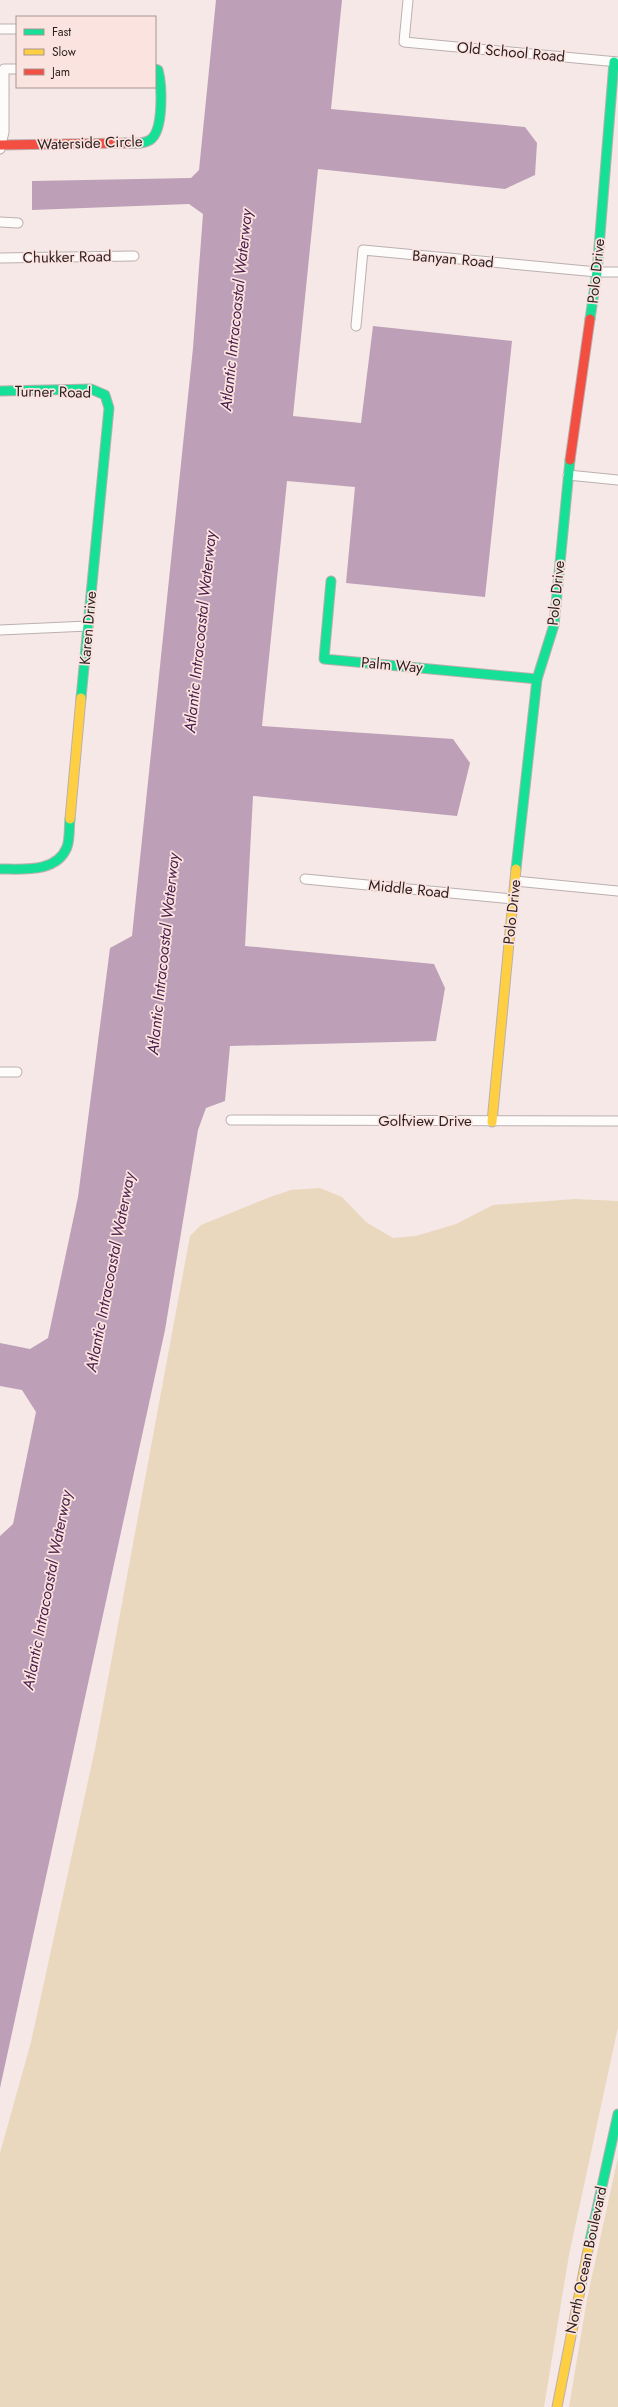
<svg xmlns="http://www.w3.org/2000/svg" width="618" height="2407" viewBox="0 0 618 2407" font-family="Jost,sans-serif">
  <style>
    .green { fill: #e9d8be }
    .water { fill: #bda0b7 }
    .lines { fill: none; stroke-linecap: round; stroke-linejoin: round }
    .street-casing { stroke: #bbb0af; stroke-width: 11 }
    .fast-casing { stroke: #bbb0af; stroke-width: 11 }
    .slow-casing { stroke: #bbb0af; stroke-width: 11 }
    .jam-casing { stroke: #bbb0af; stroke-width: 11 }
    .street { stroke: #fefcfb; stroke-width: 9 }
    .fast { stroke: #16e098; stroke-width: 9 }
    .slow { stroke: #ffcf43; stroke-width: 9 }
    .jam { stroke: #f24e42; stroke-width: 9 }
    .labels { text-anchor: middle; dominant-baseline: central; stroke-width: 3.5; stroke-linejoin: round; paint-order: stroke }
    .street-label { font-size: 15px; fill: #2a1f1e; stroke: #fbe3e0 }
    .water-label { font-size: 16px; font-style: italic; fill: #4b1e4b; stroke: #fbe3e0 }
  </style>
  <rect width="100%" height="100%" fill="#f5e8e6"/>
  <!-- green -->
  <g class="green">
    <path d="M320,1188L342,1197L366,1222L393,1238L416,1236L456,1224L493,1205L575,1199L618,1201V2027L569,2255L544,2407H0V2153L31,2042L95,1749L190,1236L201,1225L270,1197L291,1190Z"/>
    <path d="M618,2157V2407H569L587,2299Z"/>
  </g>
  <!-- water -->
  <path class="water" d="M216,0H342L331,109L525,127L537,143L535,175L505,189L318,169L293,416L361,423L373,326L512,341L485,597L346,583L355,487L287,481L262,726L453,739L470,763L457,816L253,796L245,946L434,964L445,988L436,1041L230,1046L225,1101L206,1108L198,1130L165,1330L0,2088V1536L13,1524L36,1412L22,1390L0,1386V1343L30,1349L48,1338L78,1197L110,948L132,936L193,348L203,214L189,204L32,210V181L191,178L199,170Z"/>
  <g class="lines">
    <defs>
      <g id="street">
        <path d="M408,0L404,42L618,62"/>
        <path d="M0,29H17"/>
        <path d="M0,149L4,132V69H17"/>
        <path d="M0,222L18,223"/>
        <path d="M0,258L134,256"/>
        <path d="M356,326L363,250L597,272H618"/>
        <path d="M568,475L618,480"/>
        <path d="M0,630L88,626"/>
        <path d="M305,879L513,899"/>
        <path d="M515,881L618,891"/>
        <path d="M0,1072H17"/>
        <path d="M231,1120L618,1121"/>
      </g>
      <g id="fast">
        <path d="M125,143C133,143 142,145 150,140C164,131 162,85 158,70L155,69"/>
        <path d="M590,319L597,272L614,62"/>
        <path d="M0,391L91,389L105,395L109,408L81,698"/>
        <path d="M331,581L324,659L537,679"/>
        <path d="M0,869C23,869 57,873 67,847C70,839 69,827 70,819"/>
        <path d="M516,869L537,679L554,625L570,460"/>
        <path d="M589,2245L618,2114"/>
      </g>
      <g id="slow">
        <path d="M70,819L81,698"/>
        <path d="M492,1122L516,869"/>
        <path d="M557,2407L589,2245"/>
      </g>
      <g id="jam">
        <path d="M1,145L125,143"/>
        <path d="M570,460L590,319"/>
      </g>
    </defs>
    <!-- street casing -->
    <use href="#street" class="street-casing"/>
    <!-- fast casing -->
    <use href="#fast" class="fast-casing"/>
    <!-- slow casing -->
    <use href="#slow" class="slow-casing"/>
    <!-- jam casing -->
    <use href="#jam" class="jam-casing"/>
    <!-- street -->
    <use href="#street" class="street"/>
    <!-- fast -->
    <use href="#fast" class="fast"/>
    <!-- slow -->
    <use href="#slow" class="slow"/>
    <!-- jam -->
    <use href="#jam" class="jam"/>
  </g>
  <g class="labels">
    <!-- street labels -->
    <g class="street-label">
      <text transform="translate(511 52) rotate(5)">Old School Road</text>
      <text transform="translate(90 143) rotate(-2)">Waterside Circle</text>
      <text transform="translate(67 257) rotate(-1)">Chukker Road</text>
      <text transform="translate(453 259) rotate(5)">Banyan Road</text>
      <text transform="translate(596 271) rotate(-84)">Polo Drive</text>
      <text transform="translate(53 392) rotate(1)">Turner Road</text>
      <text transform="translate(556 593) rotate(-84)">Polo Drive</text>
      <text transform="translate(88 628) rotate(-85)">Karen Drive</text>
      <text transform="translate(392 665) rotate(5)">Palm Way</text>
      <text transform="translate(409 889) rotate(6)">Middle Road</text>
      <text transform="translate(512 912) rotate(-84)">Polo Drive</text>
      <text x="425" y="1121">Golfview Drive</text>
      <text transform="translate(586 2260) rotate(-78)">North Ocean Boulevard</text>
    </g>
    <!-- water labels -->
    <g class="water-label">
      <text transform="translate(236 310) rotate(-84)">Atlantic Intracoastal Waterway</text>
      <text transform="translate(200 632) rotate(-84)">Atlantic Intracoastal Waterway</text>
      <text transform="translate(163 954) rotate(-84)">Atlantic Intracoastal Waterway</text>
      <text transform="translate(110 1272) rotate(-79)">Atlantic Intracoastal Waterway</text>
      <text transform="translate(47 1590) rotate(-79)">Atlantic Intracoastal Waterway</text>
    </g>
  </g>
  <!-- legend -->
  <rect x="16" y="16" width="140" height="72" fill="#fbe3e0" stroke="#a79592"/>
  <rect x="24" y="29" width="20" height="6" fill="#16e098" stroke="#a79592"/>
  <text x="52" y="36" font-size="12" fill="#2a1f1e">Fast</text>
  <rect x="24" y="49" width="20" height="6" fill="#ffcf43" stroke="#a79592"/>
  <text x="52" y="56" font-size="12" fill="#2a1f1e">Slow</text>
  <rect x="24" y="69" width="20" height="6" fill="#f24e42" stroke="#a79592"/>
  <text x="52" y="76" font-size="12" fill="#2a1f1e">Jam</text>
</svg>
